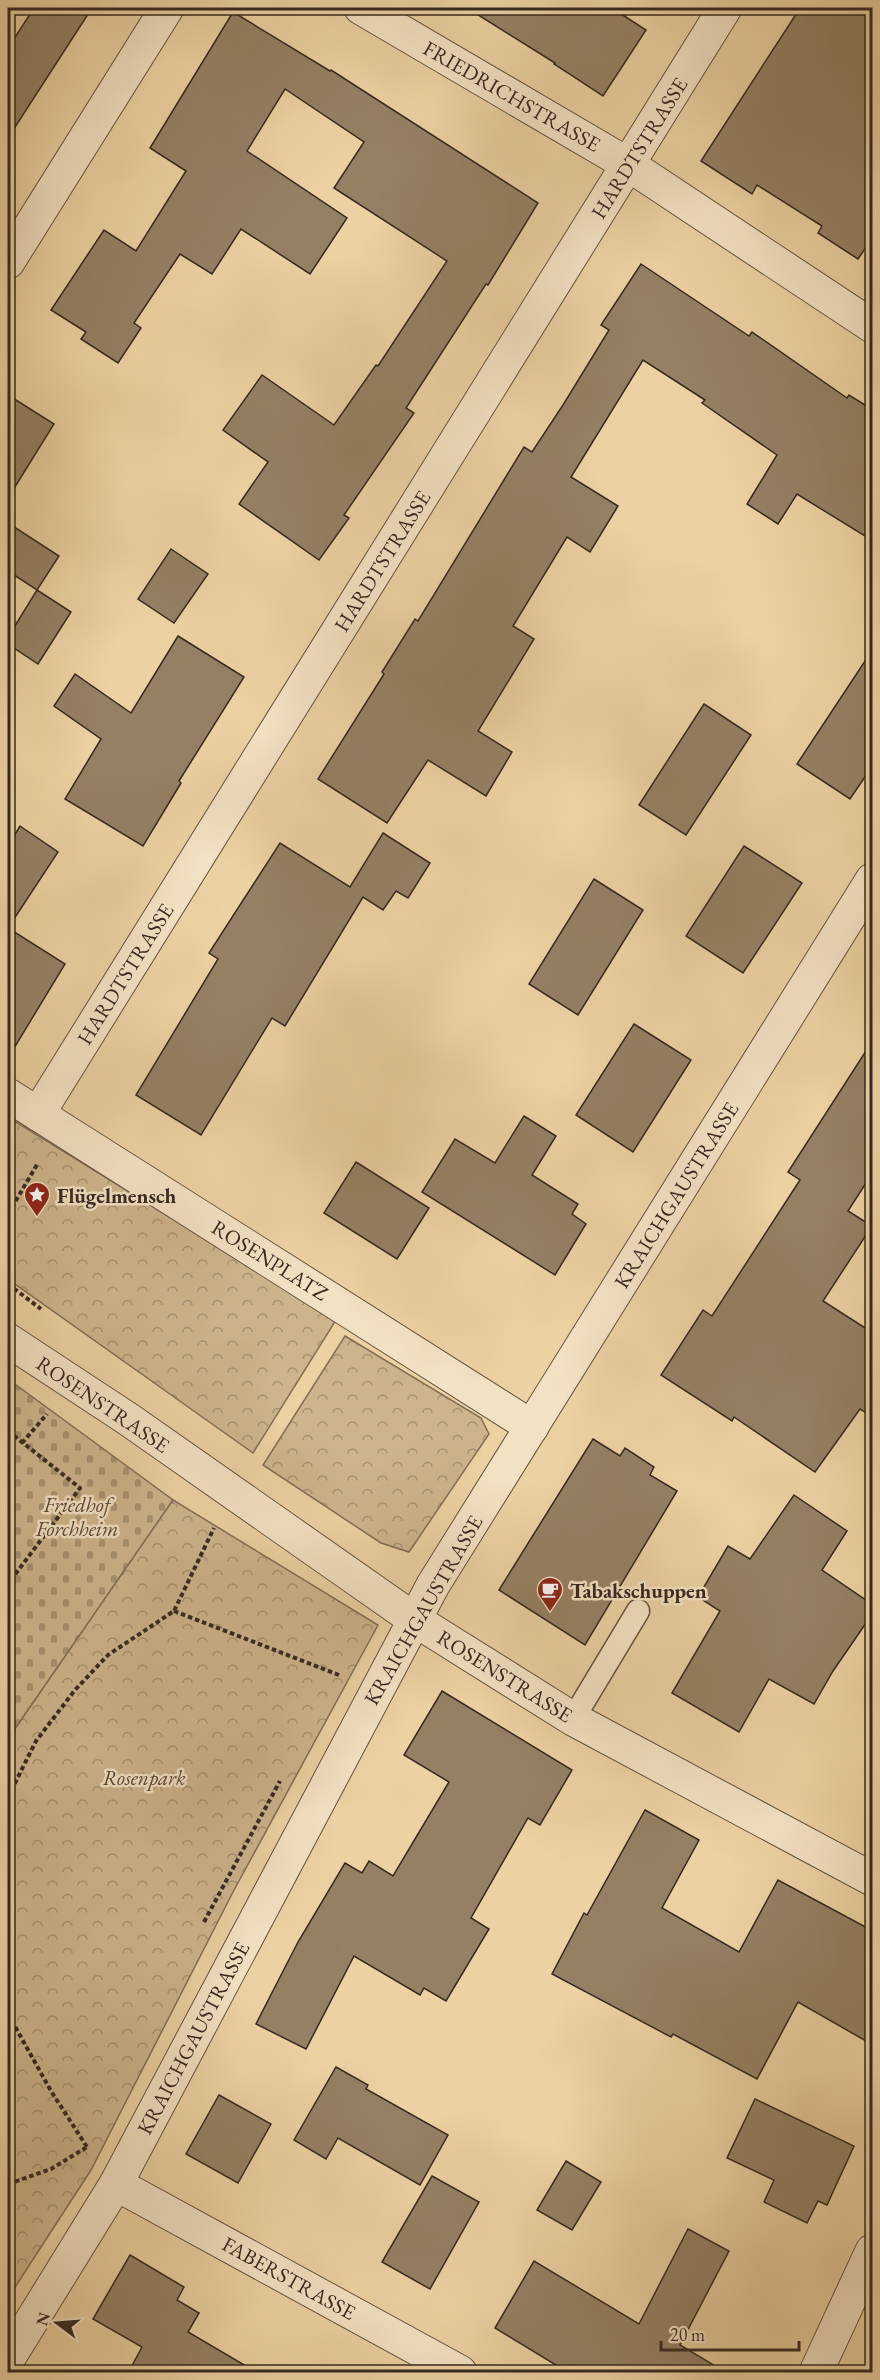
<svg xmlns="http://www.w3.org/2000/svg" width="880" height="2380" viewBox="0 0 880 2380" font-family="'EB Garamond',serif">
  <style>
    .cemetery { fill: url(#cemetery-stones); stroke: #826e56; stroke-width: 1.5 }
    .park { fill: url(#park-crowns); stroke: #826e56; stroke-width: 1.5 }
    .building { fill: #958064; stroke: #362820; stroke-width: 1.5 }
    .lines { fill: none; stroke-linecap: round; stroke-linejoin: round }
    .lane-casing { stroke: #645240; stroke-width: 25 }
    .street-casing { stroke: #645240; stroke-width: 35 }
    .path { stroke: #362820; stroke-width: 4; stroke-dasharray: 4.5 3; stroke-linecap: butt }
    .lane { stroke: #f3e1c3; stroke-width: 22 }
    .street { stroke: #f3e1c3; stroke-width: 33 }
    .labels { text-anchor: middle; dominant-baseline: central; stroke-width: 5; stroke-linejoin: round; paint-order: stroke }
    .street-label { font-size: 21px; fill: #362820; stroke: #f3e1c3 }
    .poi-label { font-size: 21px; font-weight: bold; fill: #362820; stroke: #f3e1c3; text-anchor: start }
    .park-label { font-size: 21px; font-style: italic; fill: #544436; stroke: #f3e1c3 }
  </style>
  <defs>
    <pattern id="cemetery-stones" width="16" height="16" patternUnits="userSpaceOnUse" patternTransform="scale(1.5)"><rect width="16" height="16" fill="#cdb48c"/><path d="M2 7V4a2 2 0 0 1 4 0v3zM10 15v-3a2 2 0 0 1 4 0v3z" fill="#a79272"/></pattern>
    <pattern id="park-crowns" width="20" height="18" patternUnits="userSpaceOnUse" patternTransform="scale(1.5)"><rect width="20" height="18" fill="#cdb48c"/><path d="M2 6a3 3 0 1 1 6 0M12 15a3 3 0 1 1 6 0" fill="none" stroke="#a79272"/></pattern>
  </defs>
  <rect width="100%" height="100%" fill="#ecd1a2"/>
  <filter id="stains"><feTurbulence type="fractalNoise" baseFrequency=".00333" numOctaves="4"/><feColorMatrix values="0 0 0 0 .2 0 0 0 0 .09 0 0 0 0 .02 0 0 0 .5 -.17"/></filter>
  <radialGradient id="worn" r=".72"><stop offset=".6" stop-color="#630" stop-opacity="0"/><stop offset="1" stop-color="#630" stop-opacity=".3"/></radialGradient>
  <!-- cemetery -->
  <path class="cemetery" d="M8,1379L173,1500L8,1739Z"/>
  <!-- park -->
  <g class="park">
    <path d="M8,1117L336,1320L253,1453L8,1279Z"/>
    <path d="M345,1336L481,1418L489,1434L409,1552L381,1543L263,1465Z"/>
    <path d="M173,1500L378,1625L233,1892L91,2170L8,2298V1739Z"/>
  </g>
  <!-- building -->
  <g class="building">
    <path d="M34,8H92L8,138V48Z"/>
    <path d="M467,8H612L646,30L603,96L554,64L555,63Z"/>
    <path d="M800,8H873V237L858,259L818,233L822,226L757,185L752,194L701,161Z"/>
    <path d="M233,12L330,71L331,70L538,203L488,285L486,284L406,408L414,413L344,515L349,518L319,560L239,504L268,462L223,430L262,375L334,425L376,365L378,366L447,261L334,188L364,142L285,89L247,151L347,218L310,274L241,229L212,274L180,254L134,323L141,328L118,363L81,339L86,332L51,310L104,230L136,251L186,171L150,148Z"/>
    <path d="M641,264L749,336L752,332L847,398L849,395L873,410V541L797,494L778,524L747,504L777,455L702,403L705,400L643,360L571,477L618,506L590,552L567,537L513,626L534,639L478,731L512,752L486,796L428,760L387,823L318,779L384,674L382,672L415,619L418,621L524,447L532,452L563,405L609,330L601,325Z"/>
    <path d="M8,395L54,424L8,498Z"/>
    <path d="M8,523L59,556L37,590L8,571Z"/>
    <path d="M171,549L208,574L174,623L138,599Z"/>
    <path d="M37,590L71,612L38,664L8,644V637Z"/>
    <path d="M178,636L244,677L179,781L181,783L143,846L65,799L101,739L54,706L75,674L131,713Z"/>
    <path d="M873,649V765L850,799L797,764Z"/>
    <path d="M704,704L751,735L686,835L639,805Z"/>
    <path d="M20,826L58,852L8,928L65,964L8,1058V846Z"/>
    <path d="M383,833L430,863L408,898L396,891L383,910L363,897L285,1026L272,1018L201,1135L136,1095L218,959L209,953L280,843L350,887Z"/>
    <path d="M744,846L802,883L743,973L686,936Z"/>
    <path d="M594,879L643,910L578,1015L529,984Z"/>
    <path d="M634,1024L691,1060L633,1152L576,1115Z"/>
    <path d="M873,1040V1172L848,1211L872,1226L823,1301L873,1333V1417L860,1409L815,1472L734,1417L732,1421L661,1375L703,1310L712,1316L800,1180L788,1172Z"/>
    <path d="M524,1116L556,1136L532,1175L578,1204L572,1214L586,1224L555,1275L422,1192L455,1139L495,1163Z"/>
    <path d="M356,1162L429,1208L397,1259L324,1213Z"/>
    <path d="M593,1439L620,1456L625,1448L654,1467L650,1475L677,1491L585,1645L499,1590Z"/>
    <path d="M794,1495L847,1531L822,1570L873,1605V1613L833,1671L814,1704L769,1679L739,1732L672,1693L720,1611L698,1597L728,1546L750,1559Z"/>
    <path d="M442,1691L572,1770L540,1825L528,1818L471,1918L489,1929L446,2001L424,1988L420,1995L354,1956L306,2049L256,2024L298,1942L345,1863L362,1873L369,1861L393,1876L449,1782L404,1755Z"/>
    <path d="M645,1810L699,1840L662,1908L739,1952L778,1880L873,1931V2045L798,2002L757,2079L673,2034L671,2037L552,1974L584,1913L587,1915Z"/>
    <path d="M336,2067L368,2085L366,2089L448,2135L420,2185L338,2138L326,2159L294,2140Z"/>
    <path d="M219,2095L271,2124L238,2183L186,2154Z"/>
    <path d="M755,2099L854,2146L827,2205L818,2201L807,2223L764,2202L774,2180L727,2158Z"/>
    <path d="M566,2161L601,2182L572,2230L537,2210Z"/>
    <path d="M432,2176L479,2202L430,2289L382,2262Z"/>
    <path d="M688,2229L729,2251L680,2345L727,2373H569L495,2328L534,2261L639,2324Z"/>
    <path d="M130,2255L184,2287L177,2300L199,2313L188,2332L258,2373H128L142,2347L93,2319Z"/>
  </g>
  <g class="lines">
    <defs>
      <path id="lane" d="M573,1719L638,1611"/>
      <g id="street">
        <path d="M361,8L629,165L872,326"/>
        <path d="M8,262L167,8"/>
        <path d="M8,1095L532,1427"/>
        <path d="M38,1114L725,8"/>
        <path d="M8,1340L128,1419L415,1620L573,1719L872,1879"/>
        <path d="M116,2184L460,2372"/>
        <path d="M8,2359L116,2184L433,1585L872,880"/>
        <path d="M816,2372L872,2251"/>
      </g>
    </defs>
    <!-- lane casing -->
    <use href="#lane" class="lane-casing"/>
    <!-- street casing -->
    <use href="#street" class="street-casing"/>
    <!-- path -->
    <g class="path">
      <path d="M8,1214L38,1163"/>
      <path d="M8,1284L41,1309"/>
      <path d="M8,1431L80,1488L8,1584"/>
      <path d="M22,1443L47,1414"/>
      <path d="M174,1611L339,1675"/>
      <path d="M8,1797L36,1741L75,1690L108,1655L174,1611L214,1528"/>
      <path d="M204,1922L280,1781"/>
      <path d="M8,2014L51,2091L87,2147"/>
      <path d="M8,2184L51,2169L87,2147"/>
    </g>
    <!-- lane -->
    <use href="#lane" class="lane"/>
    <!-- street -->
    <use href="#street" class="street"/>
  </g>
  <!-- icons -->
  <defs>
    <symbol id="sight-pin" viewBox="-11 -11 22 30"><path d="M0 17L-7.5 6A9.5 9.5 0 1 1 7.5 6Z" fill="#8f2418" stroke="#f3e1c3"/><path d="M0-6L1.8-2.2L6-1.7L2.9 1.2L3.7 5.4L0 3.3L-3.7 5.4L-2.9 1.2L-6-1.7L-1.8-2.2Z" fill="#fff"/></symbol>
    <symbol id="cafe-pin" viewBox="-11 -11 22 30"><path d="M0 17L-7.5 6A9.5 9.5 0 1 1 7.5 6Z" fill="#8f2418" stroke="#f3e1c3"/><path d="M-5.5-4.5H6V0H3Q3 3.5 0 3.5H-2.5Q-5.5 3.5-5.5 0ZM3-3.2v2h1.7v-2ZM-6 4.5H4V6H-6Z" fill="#fff"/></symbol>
  </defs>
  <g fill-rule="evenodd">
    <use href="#sight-pin" x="22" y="1180" width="30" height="40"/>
    <use href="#cafe-pin" x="535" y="1575" width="30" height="40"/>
  </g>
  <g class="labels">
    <!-- street labels -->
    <g class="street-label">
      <text transform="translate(512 96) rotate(30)">FRIEDRICHSTRASSE</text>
      <text transform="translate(639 148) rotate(-58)">HARDTSTRASSE</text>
      <text transform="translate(382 561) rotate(-58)">HARDTSTRASSE</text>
      <text transform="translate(125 974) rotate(-58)">HARDTSTRASSE</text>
      <text transform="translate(676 1195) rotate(-58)">KRAICHGAUSTRASSE</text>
      <text transform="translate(270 1260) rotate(32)">ROSENPLATZ</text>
      <text transform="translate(103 1404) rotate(34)">ROSENSTRASSE</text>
      <text transform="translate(423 1610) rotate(-60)">KRAICHGAUSTRASSE</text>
      <text transform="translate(505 1676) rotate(32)">ROSENSTRASSE</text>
      <text transform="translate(193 2038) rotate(-62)">KRAICHGAUSTRASSE</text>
      <text transform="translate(289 2278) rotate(29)">FABERSTRASSE</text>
    </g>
    <!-- poi labels -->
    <g class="poi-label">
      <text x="57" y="1195">Flügelmensch</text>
      <text x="570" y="1590">Tabakschuppen</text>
    </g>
    <!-- park labels -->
    <g class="park-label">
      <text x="77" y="1504">Friedhof<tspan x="77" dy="24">Forchheim</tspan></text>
      <text x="144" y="1777">Rosenpark</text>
    </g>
  </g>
  <!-- margin -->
  <rect width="880" height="2380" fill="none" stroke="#ecd1a2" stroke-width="30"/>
  <rect x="9" y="9" width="862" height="2362" fill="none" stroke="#362820" stroke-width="3"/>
  <rect x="15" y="15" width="850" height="2350" fill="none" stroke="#362820" stroke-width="1.5"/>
  <!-- north arrow -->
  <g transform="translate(57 2323) rotate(286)" stroke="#f3e1c3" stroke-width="4.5" paint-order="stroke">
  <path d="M0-4.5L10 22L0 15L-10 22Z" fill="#362820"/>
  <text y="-9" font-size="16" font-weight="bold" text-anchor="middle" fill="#362820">N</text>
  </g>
  <!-- scale -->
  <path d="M661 2341v9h138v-9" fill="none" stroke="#362820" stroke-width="3"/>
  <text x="670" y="2341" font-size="18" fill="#362820" stroke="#f3e1c3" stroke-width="4.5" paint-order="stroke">20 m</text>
  <rect width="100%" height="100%" filter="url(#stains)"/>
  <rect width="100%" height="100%" fill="url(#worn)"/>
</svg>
